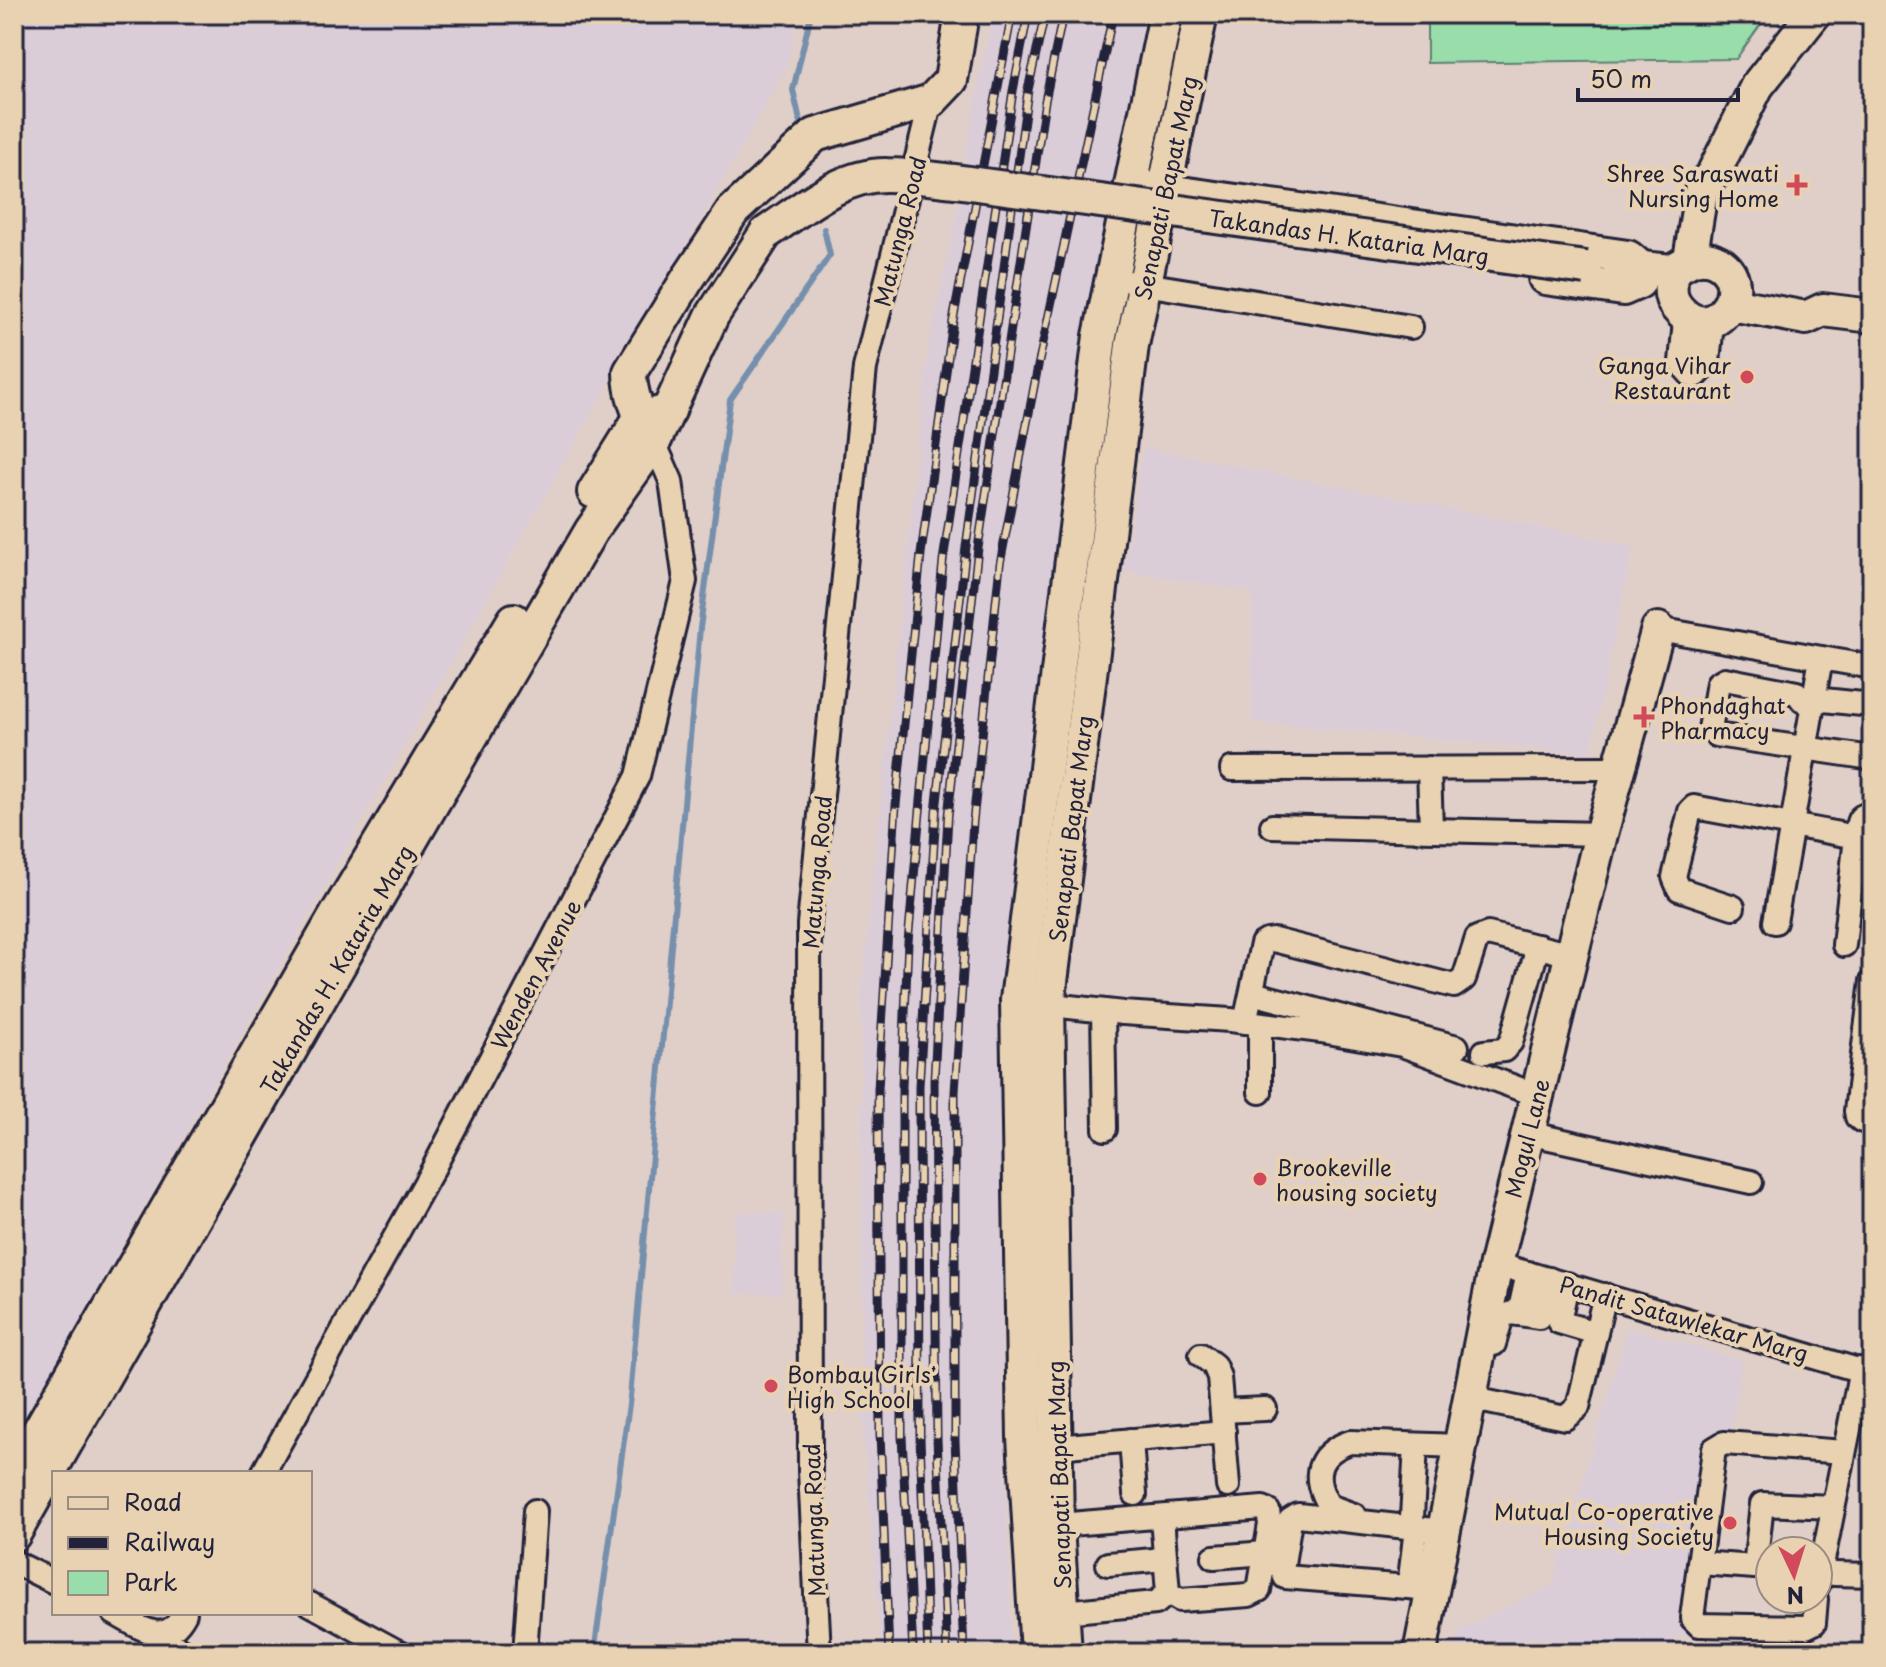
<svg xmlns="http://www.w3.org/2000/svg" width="1886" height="1667" viewBox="0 0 1886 1667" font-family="'Playpen Sans',sans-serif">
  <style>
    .built { fill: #dbcdd8 }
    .green { fill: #99deaa; stroke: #5e8072; stroke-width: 2 }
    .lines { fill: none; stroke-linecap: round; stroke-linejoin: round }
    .stream { stroke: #748fac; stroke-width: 6 }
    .street-casing { stroke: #22223b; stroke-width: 28 }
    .secondary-casing { stroke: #22223b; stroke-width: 38 }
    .street { stroke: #e8d2b1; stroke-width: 22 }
    .secondary { stroke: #e8d2b1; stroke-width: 32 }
    .rail-casing { stroke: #22223b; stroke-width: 9 }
    .rail { stroke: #e8d2b1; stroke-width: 6; stroke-dasharray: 18; stroke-linecap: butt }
    .secondary-bridge-casing { stroke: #22223b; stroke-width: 38; stroke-linecap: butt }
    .secondary-bridge { stroke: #e8d2b1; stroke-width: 32 }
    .poi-dot { fill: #d1495b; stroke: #e8d2b1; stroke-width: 3 }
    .labels { text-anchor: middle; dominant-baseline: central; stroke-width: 8; stroke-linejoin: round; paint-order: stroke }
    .poi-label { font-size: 22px; fill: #22223b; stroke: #e8d2b1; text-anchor: end }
    .street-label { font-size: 22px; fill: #22223b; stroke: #e8d2b1 }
  </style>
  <rect width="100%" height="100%" fill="#e0cfc8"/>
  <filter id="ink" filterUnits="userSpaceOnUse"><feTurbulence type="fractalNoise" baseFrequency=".0125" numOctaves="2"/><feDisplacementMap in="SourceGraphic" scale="16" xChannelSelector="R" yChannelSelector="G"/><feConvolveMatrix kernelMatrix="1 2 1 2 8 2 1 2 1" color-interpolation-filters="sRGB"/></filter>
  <g filter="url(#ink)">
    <!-- built -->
    <g class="built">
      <path d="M14,14H799L786,68L14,1438Z"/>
      <path d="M992,14H1149L1061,483L1011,972L1001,1344L1012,1653H881L862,1415L861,994L929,342L959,203L966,152Z"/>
      <path d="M1143,447L1634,546L1590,753L1252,722V592L1124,571Z"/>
      <path d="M735,1212L783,1213L782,1294L734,1293Z"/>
      <path d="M1628,1328L1742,1360L1700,1637L1675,1636L1668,1653H1454L1460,1630L1552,1585Z"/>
    </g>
    <!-- green -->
    <path class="green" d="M1427,14H1768L1736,59L1427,63Z"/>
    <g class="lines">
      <!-- stream -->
      <g class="stream">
        <path d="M802,129L793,90L811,14"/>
        <path d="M594,1653L630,1397L700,628L730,400L830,255L824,229"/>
      </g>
      <defs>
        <g id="street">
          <path d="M1132,282L1411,327"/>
          <path d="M1658,629L1872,667"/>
          <path d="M1814,699L1872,705"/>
          <path d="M1813,705L1803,701L1797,693L1725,679L1718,683L1710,729L1716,735L1872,758"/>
          <path d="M1429,768L1431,829"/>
          <path d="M1232,769L1619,768"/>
          <path d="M1272,826L1601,834"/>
          <path d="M1733,907L1679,889L1674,877L1690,811L1694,807L1856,837C1857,824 1857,814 1872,814"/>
          <path d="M1775,922L1821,658"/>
          <path d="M1844,945L1856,837"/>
          <path d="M1872,981L1856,1111L1857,1117L1862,1121H1872"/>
          <path d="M1252,993L1457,1047"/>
          <path d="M1034,1003L1123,1013L1230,1020L1321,1031L1402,1045L1536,1095"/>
          <path d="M1103,1011L1105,1129"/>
          <path d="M1245,1022L1262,944L1267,941L1274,940L1454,986L1464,979L1477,938L1488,934L1571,955"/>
          <path d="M1484,1052L1504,1050L1511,1042L1538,946"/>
          <path d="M1260,1092V1024"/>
          <path d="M1527,1133L1751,1182"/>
          <path d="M1496,1264L1872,1374"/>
          <path d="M1567,1284L1559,1322L1596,1333"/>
          <path d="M1519,1314L1528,1273"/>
          <path d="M1494,1344L1502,1316L1512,1313L1539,1317L1549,1279"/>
          <path d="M1201,1355L1214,1365L1219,1377L1228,1486"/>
          <path d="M1469,1398L1565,1418L1578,1407L1605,1295"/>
          <path d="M1222,1411L1265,1409"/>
          <path d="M1131,1440L1135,1494"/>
          <path d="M1056,1447L1224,1432"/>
          <path d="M263,1473L432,1171L638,776L685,581L671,481L654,442"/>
          <path d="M1354,1515L1329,1506C1311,1477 1316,1454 1350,1442L1459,1446"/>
          <path d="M1412,1517L1416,1445"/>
          <path d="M1046,1526L1263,1508L1268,1511L1270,1524L1259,1590L1249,1595L1180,1600L1168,1593L1162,1517"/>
          <path d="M1214,1557L1266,1553"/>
          <path d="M14,1562L54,1582"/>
          <path d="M1699,1563L1769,1568"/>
          <path d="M1108,1564L1165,1559"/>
          <path d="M1755,1567L1762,1504L1833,1507"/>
          <path d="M1834,1574L1872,1575"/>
          <path d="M1818,1585L1861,1369"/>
          <path d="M1409,1587L1416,1528"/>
          <path d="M1432,1589L1285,1577L1282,1570L1290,1520L1298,1515L1443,1531"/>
          <path d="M1816,1599L1814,1623L1806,1627L1699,1625L1692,1618L1714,1449L1724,1443L1844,1452"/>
          <path d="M310,1604L400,1653"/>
          <path d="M1063,1612L1156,1603L1168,1593"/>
          <path d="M114,1613C140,1627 166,1649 185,1613"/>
          <path d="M151,1632L186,1653"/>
          <path d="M525,1653L535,1511"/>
          <path d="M819,1653L810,1471L809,924L865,368L931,101"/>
        </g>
        <g id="secondary">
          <path d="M1146,188L1628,257L1641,268"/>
          <path d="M1690,259L1702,186L1713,174L1757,86L1814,14"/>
          <path d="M1620,270L1641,268L1672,271C1687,261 1701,252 1718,262C1756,285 1715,347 1681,312C1668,299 1670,289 1672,271"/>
          <path d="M1545,278L1623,289L1639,282"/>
          <path d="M1731,304L1806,318L1823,310L1872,316"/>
          <path d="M1690,321L1686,362L1694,371L1703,362L1707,323"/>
          <path d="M651,437C640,418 630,394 630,372L687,280L733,211L815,135L931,101L951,80L962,14"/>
          <path d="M594,492L640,418L669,411"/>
          <path d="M14,1474L338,912L514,620"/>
          <path d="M14,1534L371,909L591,531L654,442L712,316L766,233"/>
          <path d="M1037,1653L1024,1437L1017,1000L1100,336L1166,14"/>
          <path d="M1065,1653L1057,1526L1048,1005L1132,345L1201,14"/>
          <path d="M1420,1653L1496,1264L1601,834L1658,629"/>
        </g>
      </defs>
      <!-- street casing -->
      <use href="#street" class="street-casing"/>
      <!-- secondary casing -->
      <use href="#secondary" class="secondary-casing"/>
      <!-- street -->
      <use href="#street" class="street"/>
      <!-- secondary -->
      <use href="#secondary" class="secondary"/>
      <defs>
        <g id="rail">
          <path d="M889,1653L880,1434L878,1089L896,805L921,554L953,321L1012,14"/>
          <path d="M913,1653L902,1436V1086L908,942L943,561L1013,91L1028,14"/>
          <path d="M928,1653L920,1437L919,1086L936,811L966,547L1028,90L1045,14"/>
          <path d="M947,1653L937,1439L934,1080L948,816L978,548L1045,101L1063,14"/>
          <path d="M964,1653L955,1440V1092L973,822L1000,564L1038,366L1113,14"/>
        </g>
      </defs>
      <!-- rail casing -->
      <use href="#rail" class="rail-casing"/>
      <!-- rail -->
      <use href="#rail" class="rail"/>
      <defs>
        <path id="secondary-bridge" d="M766,233C802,209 842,174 887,175C910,175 933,179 955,181L1586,268"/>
      </defs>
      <!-- secondary-bridge casing -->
      <use href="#secondary-bridge" class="secondary-bridge-casing"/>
      <!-- secondary-bridge -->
      <use href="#secondary-bridge" class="secondary-bridge"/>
    </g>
  </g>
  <!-- markers -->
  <g class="poi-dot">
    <path d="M1793 173h8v8h8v8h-8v8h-8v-8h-8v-8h8z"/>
    <circle cx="1747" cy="377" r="8"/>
    <path d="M1640 705h8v8h8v8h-8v8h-8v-8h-8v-8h8z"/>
    <circle cx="1260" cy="1179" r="8"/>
    <circle cx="771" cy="1386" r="8"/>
    <circle cx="1730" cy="1523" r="8"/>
  </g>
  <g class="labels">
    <!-- poi labels -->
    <g class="poi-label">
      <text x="1779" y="172">Shree Saraswati<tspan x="1779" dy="25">Nursing Home</tspan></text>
      <text x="1731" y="364">Ganga Vihar<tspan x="1731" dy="25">Restaurant</tspan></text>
      <text x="1660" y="704" text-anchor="start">Phondaghat<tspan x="1660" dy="25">Pharmacy</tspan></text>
      <text x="1276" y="1166" text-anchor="start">Brookeville<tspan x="1276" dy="25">housing society</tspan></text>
      <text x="787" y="1373" text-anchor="start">Bombay Girls'<tspan x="787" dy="25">High School</tspan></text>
      <text x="1714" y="1510">Mutual Co-operative<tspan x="1714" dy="25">Housing Society</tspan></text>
    </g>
    <!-- street labels -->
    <g class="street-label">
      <text transform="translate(1165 188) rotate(-78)">Senapati Bapat Marg</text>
      <text transform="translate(899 231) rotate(-76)">Matunga Road</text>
      <text transform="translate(1349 236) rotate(8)">Takandas H. Kataria Marg</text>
      <text transform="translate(1070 829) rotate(-83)">Senapati Bapat Marg</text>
      <text transform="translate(816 872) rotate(-85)">Matunga Road</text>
      <text transform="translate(336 969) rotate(-60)">Takandas H. Kataria Marg</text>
      <text transform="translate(535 974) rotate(-62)">Wenden Avenue</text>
      <text transform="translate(1526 1138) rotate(-76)">Mogul Lane</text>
      <text transform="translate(1684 1318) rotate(16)">Pandit Satawlekar Marg</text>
      <text transform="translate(1058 1475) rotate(-92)">Senapati Bapat Marg</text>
      <text transform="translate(813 1520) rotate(-92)">Matunga Road</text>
    </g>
  </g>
  <!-- margin -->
  <rect width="1886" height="1667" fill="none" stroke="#e8d2b1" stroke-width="48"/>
  <rect x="24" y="24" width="1838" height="1619" fill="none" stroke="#22223b" stroke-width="3" filter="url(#ink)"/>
  <!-- legend -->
  <rect x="52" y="1471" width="260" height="144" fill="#e8d2b1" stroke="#998c82" stroke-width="2"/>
  <rect x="68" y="1497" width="40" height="12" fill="#e8d2b1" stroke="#998c82" stroke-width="2"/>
  <text x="124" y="1511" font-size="24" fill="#22223b">Road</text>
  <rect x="68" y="1537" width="40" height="12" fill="#22223b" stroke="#998c82" stroke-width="2"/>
  <text x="124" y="1551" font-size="24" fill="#22223b">Railway</text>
  <rect x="68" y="1571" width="40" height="24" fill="#99deaa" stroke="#998c82" stroke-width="2"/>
  <text x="124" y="1591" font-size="24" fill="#22223b">Park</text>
  <!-- north arrow -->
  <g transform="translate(1794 1575) rotate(176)"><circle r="38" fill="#e8d2b1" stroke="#998c82" stroke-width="2"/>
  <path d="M0-6L14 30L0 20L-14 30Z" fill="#d1495b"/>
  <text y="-12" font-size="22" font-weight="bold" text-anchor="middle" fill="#22223b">N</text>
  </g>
  <!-- scale -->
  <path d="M1578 88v12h160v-12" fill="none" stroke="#22223b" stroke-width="4"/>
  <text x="1590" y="88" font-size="24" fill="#22223b" stroke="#e8d2b1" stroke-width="6" paint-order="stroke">50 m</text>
</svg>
